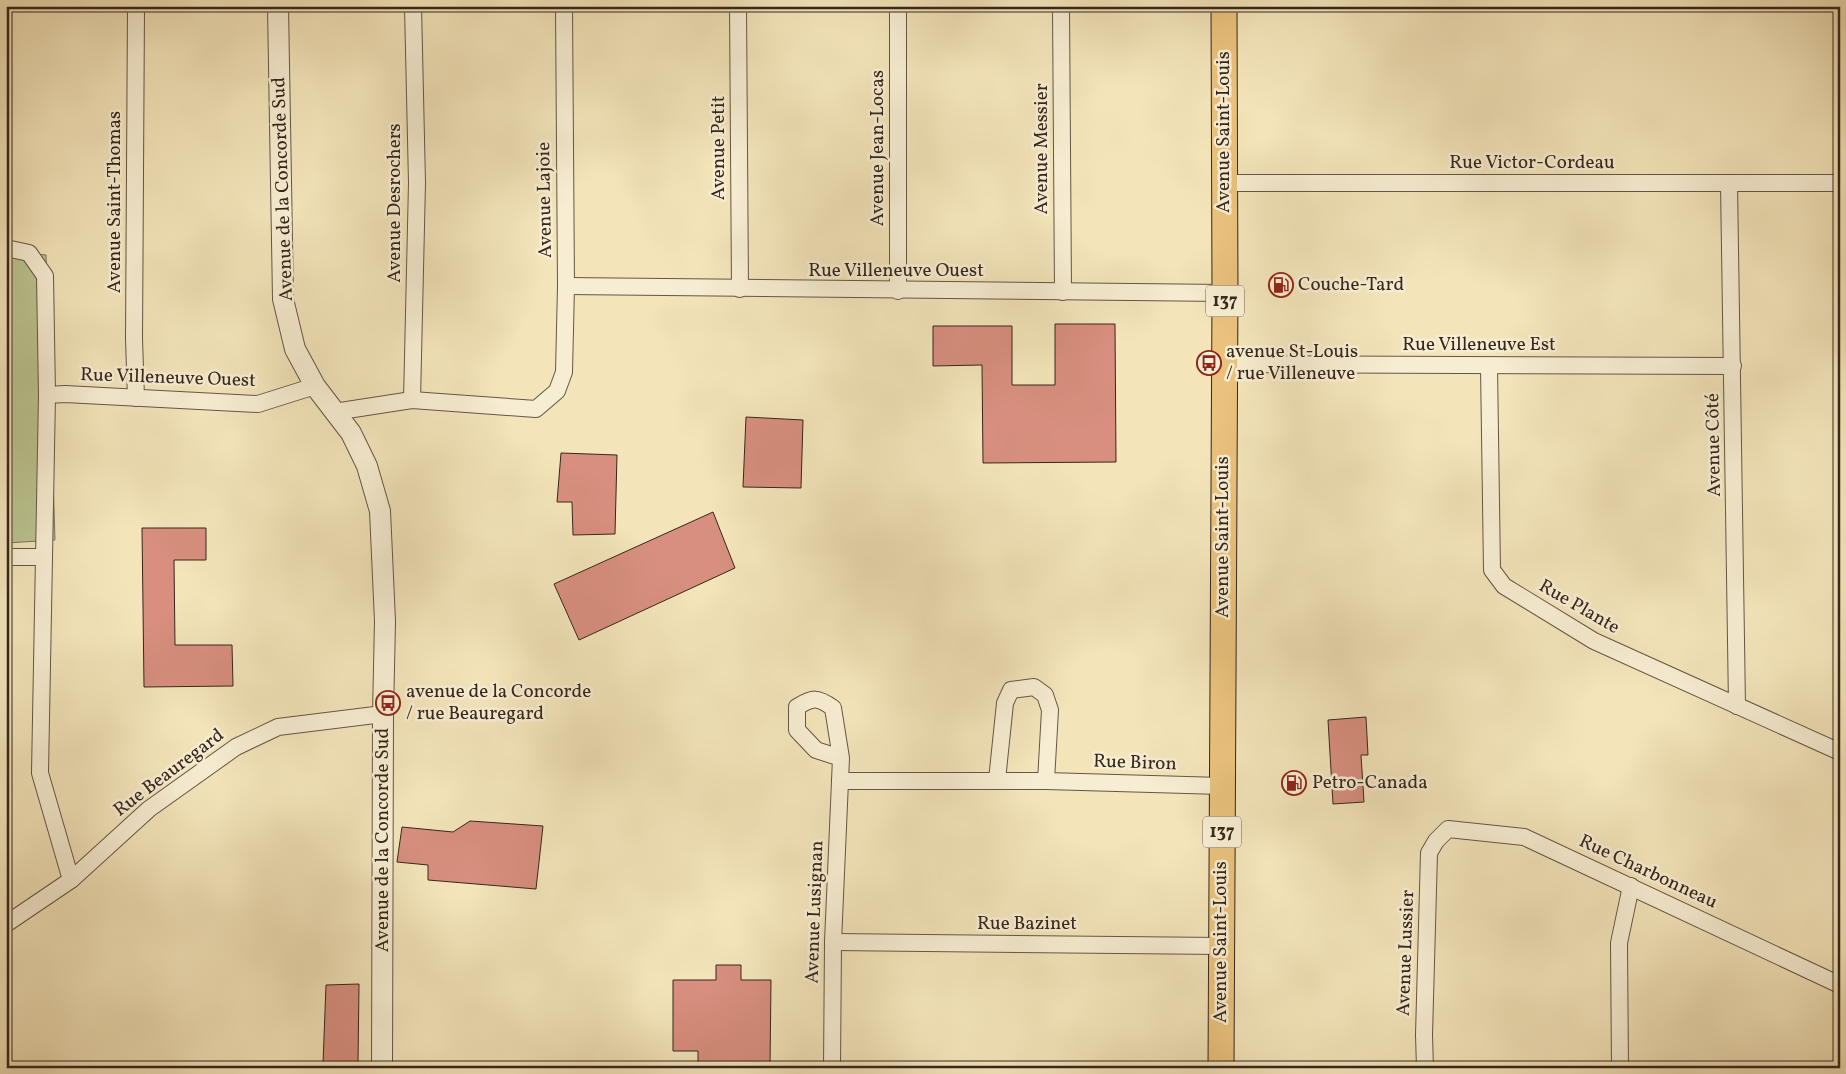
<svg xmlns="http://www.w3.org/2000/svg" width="1846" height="1074" viewBox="0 0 1846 1074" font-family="Vollkorn,serif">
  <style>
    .green { fill: #bbc490; stroke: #787556 }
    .building { fill: #d88f7f; stroke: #36261c }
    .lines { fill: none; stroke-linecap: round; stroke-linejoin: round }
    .minor-casing { stroke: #655644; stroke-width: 18 }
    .tertiary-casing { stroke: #655644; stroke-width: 22 }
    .primary-casing { stroke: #36261c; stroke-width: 27 }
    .minor { stroke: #f7edd2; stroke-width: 16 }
    .tertiary { stroke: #f7edd2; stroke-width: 20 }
    .primary { stroke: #eac27d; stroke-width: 25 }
    .labels { text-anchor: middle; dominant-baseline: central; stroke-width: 5; stroke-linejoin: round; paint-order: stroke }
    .shield { fill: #f7edd2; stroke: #706253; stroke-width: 1 }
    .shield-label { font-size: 18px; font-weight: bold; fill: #36261c }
    .street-label { font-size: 19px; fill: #36261c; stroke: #f7edd2 }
    .poi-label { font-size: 19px; fill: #36261c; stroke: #f7edd2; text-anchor: start }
  </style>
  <rect width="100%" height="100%" fill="#f3e4ba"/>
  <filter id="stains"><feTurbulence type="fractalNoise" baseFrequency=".004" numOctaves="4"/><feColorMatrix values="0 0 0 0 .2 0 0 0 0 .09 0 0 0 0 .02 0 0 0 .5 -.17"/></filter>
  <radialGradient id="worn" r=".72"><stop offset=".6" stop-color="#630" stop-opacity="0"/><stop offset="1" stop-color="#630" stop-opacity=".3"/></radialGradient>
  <!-- green -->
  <path class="green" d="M6,251L46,255L55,540L6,543Z"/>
  <!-- building -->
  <g class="building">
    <path d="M1055,324H1115L1116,462L983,463L982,365L933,366V326H1012V385H1055Z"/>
    <path d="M746,417L803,420L801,488L743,487Z"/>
    <path d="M561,453L617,455L615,534L573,535L572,502H557Z"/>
    <path d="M713,512L735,568L579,640L554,584Z"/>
    <path d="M142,528H206V560H174L175,645H232L233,686L144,687Z"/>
    <path d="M1366,717L1368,755H1361L1364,802L1333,804L1328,720Z"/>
    <path d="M470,821L543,826L536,889L428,880V865L397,862L402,827L453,832Z"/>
    <path d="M716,965H741V980H771L770,1068H698V1051H673V980H716Z"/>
    <path d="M359,984L358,1065L323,1064L326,985Z"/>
  </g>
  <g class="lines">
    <defs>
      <g id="minor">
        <path d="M136,6L134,339L136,398"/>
        <path d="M738,6L740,289"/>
        <path d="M1061,6L1063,292"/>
        <path d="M1224,183H1840"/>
        <path d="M1729,183L1737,706"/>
        <path d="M6,248L29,253L45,276L47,395L40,773L71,880"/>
        <path d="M566,286L1225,293"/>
        <path d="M898,291V6"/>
        <path d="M1224,364L1733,366"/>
        <path d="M1489,366L1492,570L1504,586L1594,641L1840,752"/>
        <path d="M47,395L65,394L258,404L315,386"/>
        <path d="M412,400L417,183L413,6"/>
        <path d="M334,412L412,400L536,409L557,391L564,372L566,286L564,6"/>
        <path d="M6,557H44"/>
        <path d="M997,780L1005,703L1011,690L1034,687L1045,695L1050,710L1046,781"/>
        <path d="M840,781H1046L1222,786"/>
        <path d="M6,924L71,880L149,809L236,747L278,727L383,714"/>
        <path d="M833,942L1221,946"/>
        <path d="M832,1068L833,942L841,758L833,708C818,697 813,697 797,707V730L816,750L841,758"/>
        <path d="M1425,1068L1424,1035L1429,853L1436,841L1448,829L1524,837L1840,985"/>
        <path d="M1620,1068L1619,943L1631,886"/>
      </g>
      <path id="tertiary" d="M278,6L283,299L295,349L315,386L351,433L367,466L380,511L385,621L383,714L382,1068"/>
      <path id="primary" d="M1221,1068L1225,293L1224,6"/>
    </defs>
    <!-- minor casing -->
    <use href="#minor" class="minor-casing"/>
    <!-- tertiary casing -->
    <use href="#tertiary" class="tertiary-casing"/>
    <!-- primary casing -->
    <use href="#primary" class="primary-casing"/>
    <!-- minor -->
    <use href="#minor" class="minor"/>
    <!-- tertiary -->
    <use href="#tertiary" class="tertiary"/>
    <!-- primary -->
    <use href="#primary" class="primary"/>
  </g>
  <!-- icons -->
  <defs>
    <symbol id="fuel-ring" viewBox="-11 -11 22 22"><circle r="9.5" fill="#f7edd2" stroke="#8f2418" stroke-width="1.5"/><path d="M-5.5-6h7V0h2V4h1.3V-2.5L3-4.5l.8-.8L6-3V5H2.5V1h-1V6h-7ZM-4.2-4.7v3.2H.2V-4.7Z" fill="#8f2418"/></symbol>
    <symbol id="bus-ring" viewBox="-11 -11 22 22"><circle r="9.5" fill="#f7edd2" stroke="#8f2418" stroke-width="1.5"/><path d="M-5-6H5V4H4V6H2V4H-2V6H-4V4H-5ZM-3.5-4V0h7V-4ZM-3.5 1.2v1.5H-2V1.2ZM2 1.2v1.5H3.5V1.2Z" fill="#8f2418"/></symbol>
  </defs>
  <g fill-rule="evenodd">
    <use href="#fuel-ring" x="1267" y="271" width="28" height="28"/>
    <use href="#bus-ring" x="1195" y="349" width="28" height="28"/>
    <use href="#bus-ring" x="374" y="689" width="28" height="28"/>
    <use href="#fuel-ring" x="1280" y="769" width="28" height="28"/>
  </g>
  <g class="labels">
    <!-- shield labels -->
    <g class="shield">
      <rect x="1206" y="285.5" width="38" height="31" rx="4"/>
      <rect x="1203" y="816.5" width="38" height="31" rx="4"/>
    </g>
    <g class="shield-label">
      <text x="1225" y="301">137</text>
      <text x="1222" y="832">137</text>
    </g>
    <!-- street labels -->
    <g class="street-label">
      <text transform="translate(1224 132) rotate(-90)">Avenue Saint-Louis</text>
      <text transform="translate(719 148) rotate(-90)">Avenue Petit</text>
      <text transform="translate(878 148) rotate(-90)">Avenue Jean-Locas</text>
      <text transform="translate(1042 149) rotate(-90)">Avenue Messier</text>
      <text x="1532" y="163">Rue Victor-Cordeau</text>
      <text transform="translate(283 189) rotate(-92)">Avenue de la Concorde Sud</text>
      <text transform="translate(545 200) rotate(-91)">Avenue Lajoie</text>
      <text transform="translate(115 202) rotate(-90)">Avenue Saint-Thomas</text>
      <text transform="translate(395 203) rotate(-90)">Avenue Desrochers</text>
      <text x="896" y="271">Rue Villeneuve Ouest</text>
      <text x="1479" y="345">Rue Villeneuve Est</text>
      <text transform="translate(168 378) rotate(2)">Rue Villeneuve Ouest</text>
      <text transform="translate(1714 445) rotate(-91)">Avenue Côté</text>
      <text transform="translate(1223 537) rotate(-90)">Avenue Saint-Louis</text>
      <text transform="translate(1579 607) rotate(30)">Rue Plante</text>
      <text transform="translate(1135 763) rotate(2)">Rue Biron</text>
      <text transform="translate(169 773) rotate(-37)">Rue Beauregard</text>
      <text transform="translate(383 840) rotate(-90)">Avenue de la Concorde Sud</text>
      <text transform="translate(1648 872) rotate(25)">Rue Charbonneau</text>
      <text transform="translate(815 912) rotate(-88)">Avenue Lusignan</text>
      <text x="1027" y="924">Rue Bazinet</text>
      <text transform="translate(1221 942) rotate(-90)">Avenue Saint-Louis</text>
      <text transform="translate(1406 953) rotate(-88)">Avenue Lussier</text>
    </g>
    <!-- poi labels -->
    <g class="poi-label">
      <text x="1298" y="285">Couche-Tard</text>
      <text x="1226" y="352">avenue St-Louis<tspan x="1226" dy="22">/ rue Villeneuve</tspan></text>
      <text x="406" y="692">avenue de la Concorde<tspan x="406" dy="22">/ rue Beauregard</tspan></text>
      <text x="1312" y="783">Petro-Canada</text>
    </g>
  </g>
  <!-- margin -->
  <rect width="1846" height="1074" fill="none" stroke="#f3e4ba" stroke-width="25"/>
  <rect x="8" y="8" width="1831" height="1059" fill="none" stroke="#36261c" stroke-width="2.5"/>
  <rect x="12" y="12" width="1821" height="1049" fill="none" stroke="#36261c"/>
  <rect width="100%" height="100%" filter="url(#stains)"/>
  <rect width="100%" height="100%" fill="url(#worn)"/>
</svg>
